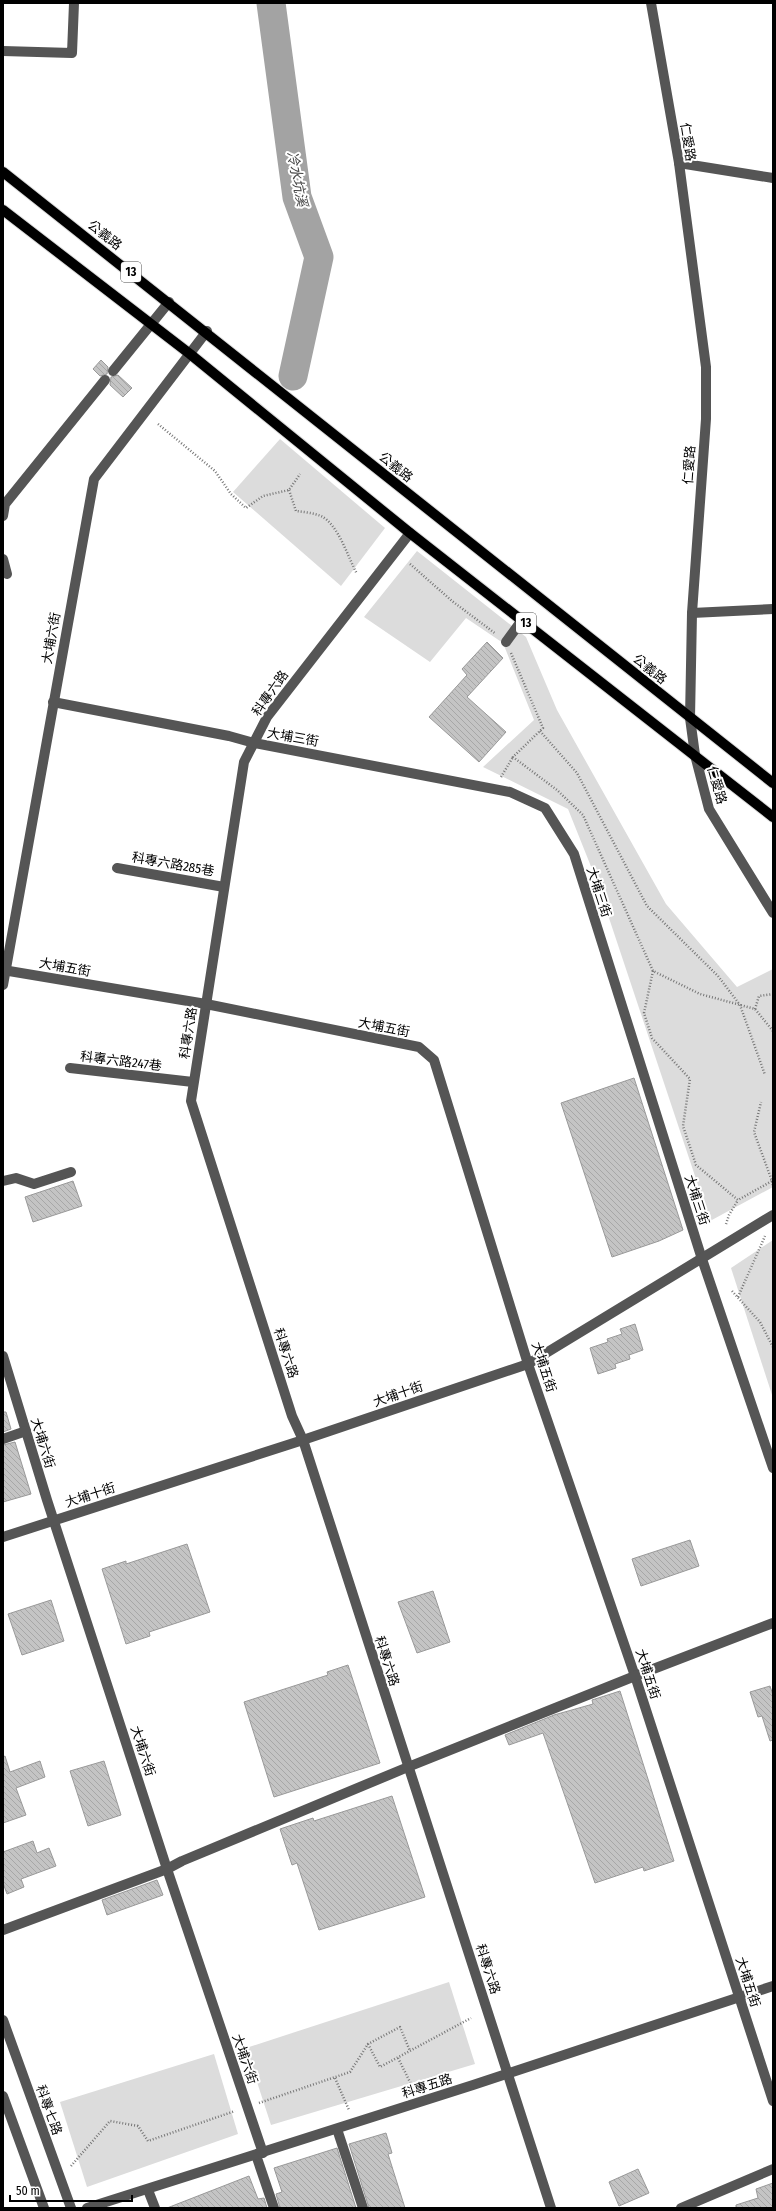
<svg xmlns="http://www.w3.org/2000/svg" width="776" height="2211" viewBox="0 0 776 2211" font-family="'Fira Sans Condensed','Noto Sans TC',sans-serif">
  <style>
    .green { fill: #dcdcdc }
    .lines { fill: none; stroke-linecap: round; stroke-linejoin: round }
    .river { stroke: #a3a3a3; stroke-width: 29 }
    .building { fill: url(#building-back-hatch); stroke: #999 }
    .major-casing { stroke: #dbdbdb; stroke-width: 12 }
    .path { stroke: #777; stroke-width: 2.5; stroke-dasharray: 1 2; stroke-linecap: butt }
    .minor { stroke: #555; stroke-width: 10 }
    .major { stroke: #000; stroke-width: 10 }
    .labels { text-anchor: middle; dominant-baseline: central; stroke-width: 4; stroke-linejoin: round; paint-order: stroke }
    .shield { fill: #fff; stroke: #4c4c4c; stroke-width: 1 }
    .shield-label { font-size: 12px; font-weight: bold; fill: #000 }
    .street-label { font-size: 13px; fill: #000; stroke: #fff }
    .water-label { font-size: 14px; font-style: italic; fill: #444; stroke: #fff }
  </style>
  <defs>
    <pattern id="building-back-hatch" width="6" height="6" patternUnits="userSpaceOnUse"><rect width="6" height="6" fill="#c4c4c4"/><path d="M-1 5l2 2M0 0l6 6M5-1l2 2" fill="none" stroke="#a7a7a7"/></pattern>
  </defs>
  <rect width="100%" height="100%" fill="#fff"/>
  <!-- green -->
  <g class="green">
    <path d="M280,439L385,528L341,586L233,492Z"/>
    <path d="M417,551L526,637L557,710L666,904L737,987L773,969V1187L710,1221L596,879L568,809L483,767L534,720L503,643L466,618L430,662L364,617Z"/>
    <path d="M773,1240V1398L731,1268Z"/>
    <path d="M449,1982L475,2064L271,2125L246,2048Z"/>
    <path d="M214,2054L238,2134L87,2187L60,2102Z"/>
  </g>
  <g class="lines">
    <!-- river -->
    <path class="river" d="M271,3L297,197L319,257L293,376"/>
  </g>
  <!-- building -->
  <g class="building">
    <path d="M101,360L108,367L107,374L100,376L93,369Z"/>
    <path d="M118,375L132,388L123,397L110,385L111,377Z"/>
    <path d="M487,642L503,658L467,697L506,732L479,762L429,717L467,675L462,669Z"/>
    <path d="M634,1078L683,1230L659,1241L612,1257L561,1103Z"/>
    <path d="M73,1181L82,1206L33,1222L25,1197Z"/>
    <path d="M635,1324L643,1350L629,1355L630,1359L615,1364L616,1368L598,1374L590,1348L608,1342L607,1339L622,1334L620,1329Z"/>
    <path d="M3,1412H6L11,1429L3,1432Z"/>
    <path d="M15,1442L31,1494L3,1502V1445Z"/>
    <path d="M690,1540L699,1566L641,1586L632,1559Z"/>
    <path d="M187,1544L210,1612L149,1632L150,1636L126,1644L102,1569L126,1561V1564Z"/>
    <path d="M433,1591L450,1642L417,1653L398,1602Z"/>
    <path d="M51,1600L64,1641L22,1655L8,1614Z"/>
    <path d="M348,1665L380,1763L274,1797L244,1702L328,1675L327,1672Z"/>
    <path d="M770,1686L773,1695V1740L770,1741L762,1716L758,1717L750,1692Z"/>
    <path d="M620,1691L674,1861L644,1871L643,1867L595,1883L543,1733L509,1745L505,1735L554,1715L593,1704L592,1700Z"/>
    <path d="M5,1756L10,1772L40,1761L45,1777L16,1788L26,1815L3,1823V1757Z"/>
    <path d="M104,1761L121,1815L88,1826L70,1771Z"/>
    <path d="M392,1796L425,1897L319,1930L297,1863L292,1865L280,1829L313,1818L314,1821Z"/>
    <path d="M33,1841L37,1853L49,1848L56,1866L21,1879L24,1887L7,1894L3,1883V1852Z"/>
    <path d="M157,1880L163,1895L107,1915L102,1900Z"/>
    <path d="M386,2133L392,2153L388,2154L405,2208H369L349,2144Z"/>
    <path d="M337,2148L356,2208H280L276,2194L282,2192L274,2168Z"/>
    <path d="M638,2169L649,2193L619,2206L609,2182Z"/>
    <path d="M249,2176L258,2199L264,2198L267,2208H167Z"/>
    <path d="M773,2183V2208H736V2205L758,2198L756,2189Z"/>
  </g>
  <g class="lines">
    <defs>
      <g id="major">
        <path d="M3,172L773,783"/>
        <path d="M3,210L190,354L410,533L773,817"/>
      </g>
    </defs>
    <!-- major casing -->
    <use href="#major" class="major-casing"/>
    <!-- path -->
    <g class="path">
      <path d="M158,424L215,471L231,494L246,508L263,496L289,490L300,474"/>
      <path d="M289,490L296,511C304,512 314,513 321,516C338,524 348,557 357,574"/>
      <path d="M410,564L452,601L496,634"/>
      <path d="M511,653L543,728L513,757L557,790L583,815L653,971L700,994L755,1009L773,1031"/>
      <path d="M540,731L577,773L647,906L718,976L740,1005L765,1075"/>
      <path d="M501,777L513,757"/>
      <path d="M653,971L644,1013L652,1038L690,1079L683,1126L696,1165L738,1200L772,1181L754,1132L761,1102"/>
      <path d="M755,1009L759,996L773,994"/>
      <path d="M772,1181L773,1186"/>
      <path d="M726,1224L729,1215L738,1200"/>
      <path d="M732,1291L760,1322L773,1347"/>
      <path d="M738,1297L765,1236"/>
      <path d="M368,2044L380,2067L471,2018"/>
      <path d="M398,2058L413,2088"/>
      <path d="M335,2078L349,2110"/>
      <path d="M259,2103L350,2072L368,2044L400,2027L410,2051"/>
      <path d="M71,2166L110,2121L138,2126L148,2141L235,2111"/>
    </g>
    <!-- minor -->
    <g class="minor">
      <path d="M651,3L679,163L706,367V419L692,613L690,718L695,755L709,809L773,913"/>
      <path d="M3,51L72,53L74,3"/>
      <path d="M679,163L773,178"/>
      <path d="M113,371L169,302"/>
      <path d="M3,516L5,504L105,380"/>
      <path d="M410,533L267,717L244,762L191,1101L292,1416L303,1440L551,2208"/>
      <path d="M3,559L7,574"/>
      <path d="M692,613L773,609"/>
      <path d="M506,642L522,620"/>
      <path d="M53,702L229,736L254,743L510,792L545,808L574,854L702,1259L773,1468"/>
      <path d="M117,868L224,887"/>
      <path d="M3,970L206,1004L419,1047L434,1060L528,1364L635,1676L773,2101"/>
      <path d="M3,985L94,479L207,331"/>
      <path d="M70,1068L193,1082"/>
      <path d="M3,1181L16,1178L34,1184L71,1172"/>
      <path d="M3,1356L47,1500L167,1869L263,2153"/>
      <path d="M3,1439L26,1431"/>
      <path d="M3,1537L303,1440L528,1364L773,1215"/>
      <path d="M3,1930L167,1869L182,1861L408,1767L635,1676L773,1623"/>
      <path d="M3,2020L71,2208"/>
      <path d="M3,2096L44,2208"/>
      <path d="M337,2129L363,2208"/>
      <path d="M256,2155L274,2208"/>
      <path d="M148,2190L155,2208"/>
      <path d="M87,2208L473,2085L773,1986"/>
      <path d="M681,2208L773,2169"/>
    </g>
    <!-- major -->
    <use href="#major" class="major"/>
  </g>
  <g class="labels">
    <!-- shield labels -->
    <g class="shield">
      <rect x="121" y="262" width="20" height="20" rx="3"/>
      <rect x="516" y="613" width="20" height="20" rx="3"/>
    </g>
    <g class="shield-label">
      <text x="131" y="272">13</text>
      <text x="526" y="623">13</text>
    </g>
    <!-- street labels -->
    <g class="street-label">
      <text transform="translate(688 142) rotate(81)">仁愛路</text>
      <text transform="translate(105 235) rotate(38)">公義路</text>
      <text transform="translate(689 465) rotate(-86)">仁愛路</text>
      <text transform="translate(396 467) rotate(39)">公義路</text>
      <text transform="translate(51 638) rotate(-80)">大埔六街</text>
      <text transform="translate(650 669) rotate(39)">公義路</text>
      <text transform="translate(270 693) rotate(-55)">科專六路</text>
      <text transform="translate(293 737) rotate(10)">大埔三街</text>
      <text transform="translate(717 785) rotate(74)">仁愛路</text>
      <text transform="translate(173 864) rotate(10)">科專六路285巷</text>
      <text transform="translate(599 892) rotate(72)">大埔三街</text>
      <text transform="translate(65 967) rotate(10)">大埔五街</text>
      <text transform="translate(384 1027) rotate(11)">大埔五街</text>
      <text transform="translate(188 1033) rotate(-81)">科專六路</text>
      <text transform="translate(121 1061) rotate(7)">科專六路247巷</text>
      <text transform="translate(697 1200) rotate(72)">大埔三街</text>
      <text transform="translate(286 1353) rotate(72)">科專六路</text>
      <text transform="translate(544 1367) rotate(72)">大埔五街</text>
      <text transform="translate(398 1394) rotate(-19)">大埔十街</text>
      <text transform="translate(43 1443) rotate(73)">大埔六街</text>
      <text transform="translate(90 1495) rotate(-18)">大埔十街</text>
      <text transform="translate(387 1661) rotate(72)">科專六路</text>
      <text transform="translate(648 1674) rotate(72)">大埔五街</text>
      <text transform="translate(143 1751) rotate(72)">大埔六街</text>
      <text transform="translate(488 1969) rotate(72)">科專六路</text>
      <text transform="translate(748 1982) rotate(72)">大埔五街</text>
      <text transform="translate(245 2059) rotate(71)">大埔六街</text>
      <text transform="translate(427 2086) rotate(-18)">科專五路</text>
      <text transform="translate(49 2110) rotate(70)">科專七路</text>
    </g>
    <!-- water labels -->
    <g class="water-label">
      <text transform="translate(297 179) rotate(79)">冷水坑溪</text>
    </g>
  </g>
  <!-- border -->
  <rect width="776" height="2211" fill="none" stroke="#000000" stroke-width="8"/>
  <!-- scale -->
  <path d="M10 2195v6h122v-6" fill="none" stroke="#000000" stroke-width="2"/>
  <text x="16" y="2195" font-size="12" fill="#000000" stroke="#ffffff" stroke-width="3" paint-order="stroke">50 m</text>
</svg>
